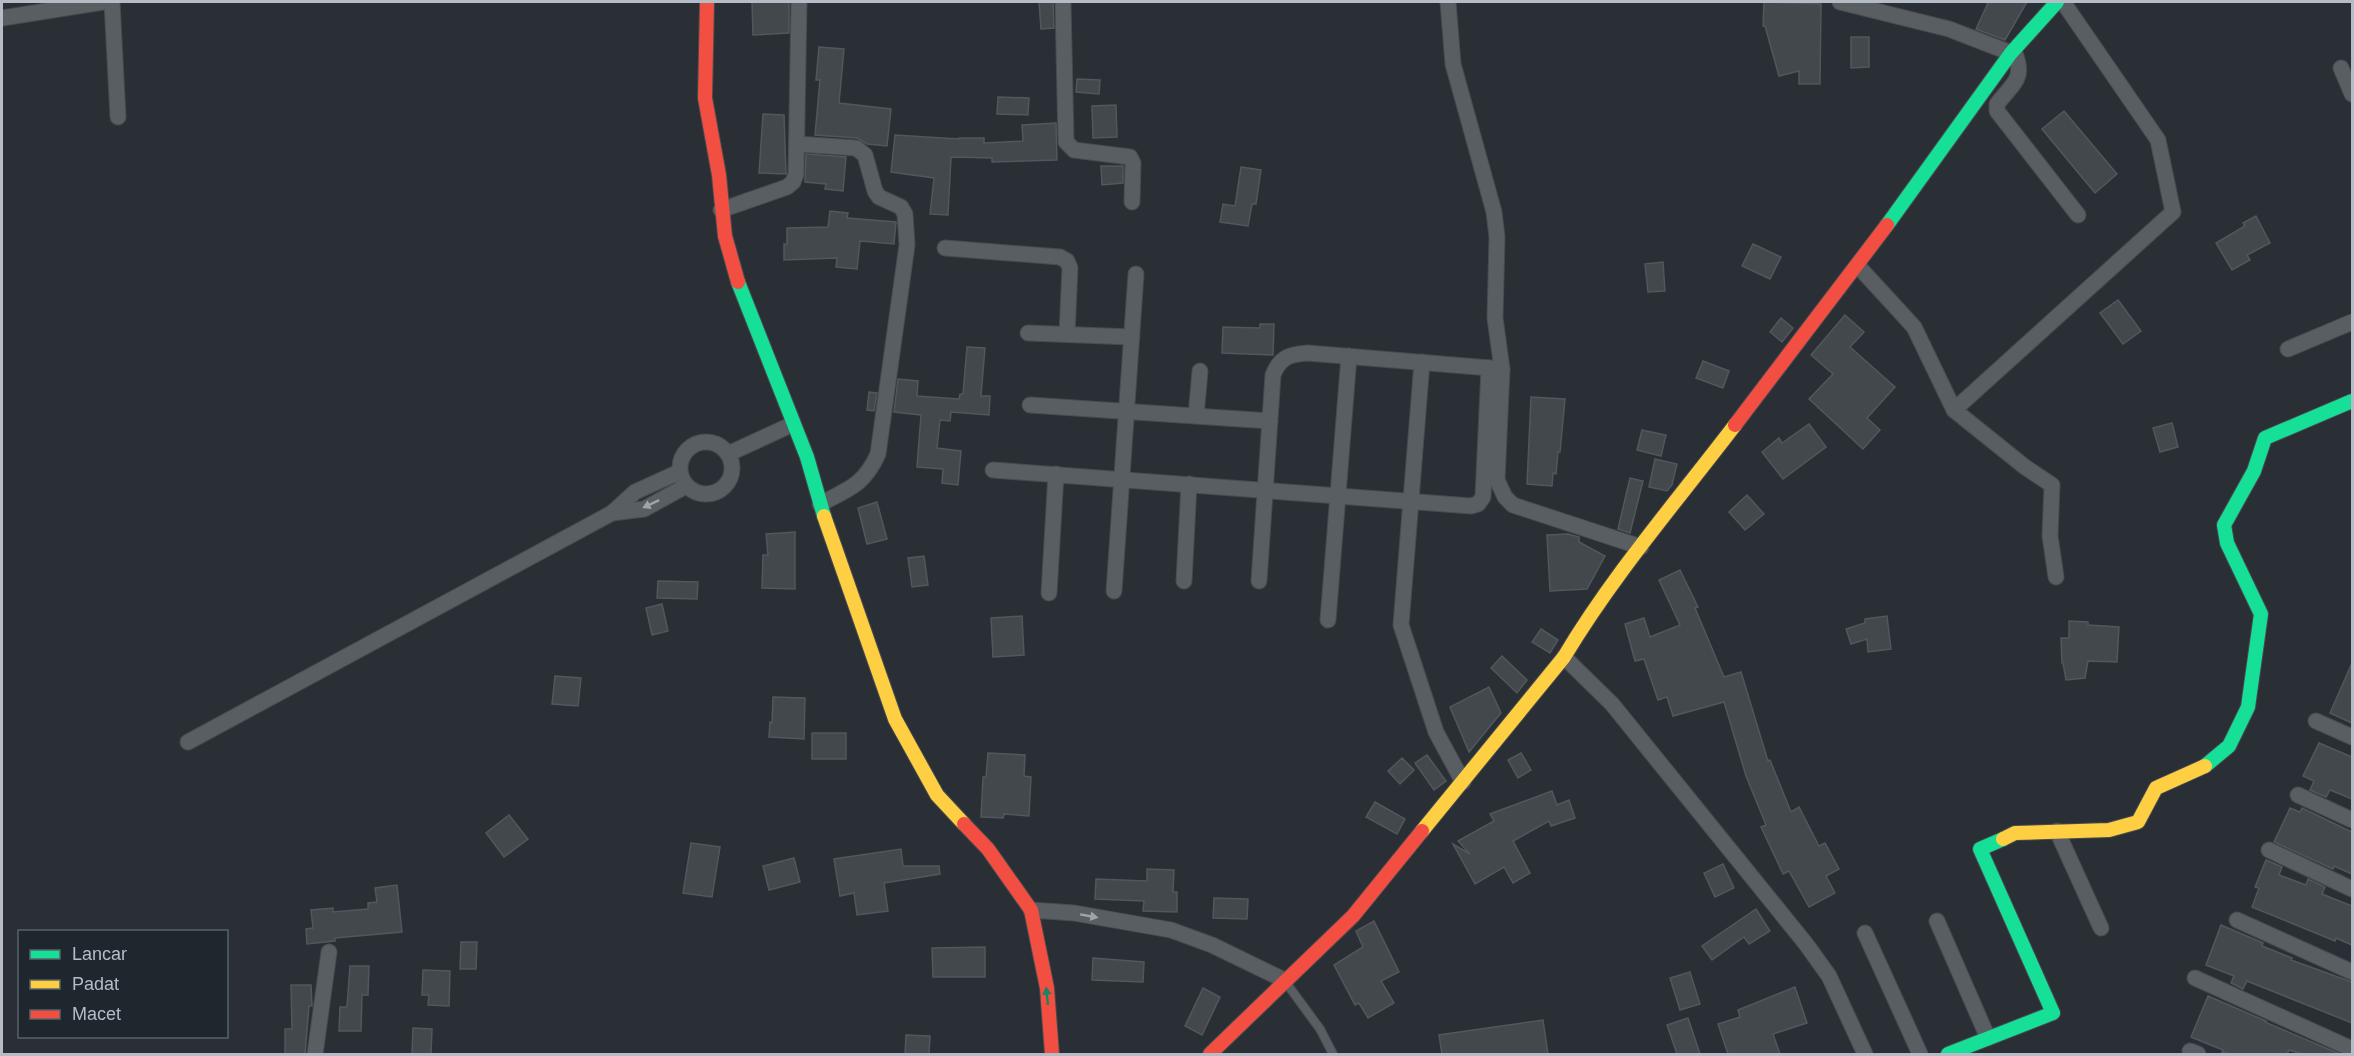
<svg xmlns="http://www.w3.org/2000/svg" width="2354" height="1056" viewBox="0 0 2354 1056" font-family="Helvetica,sans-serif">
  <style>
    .building { fill: #43484c; stroke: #51575c; stroke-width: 1.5 }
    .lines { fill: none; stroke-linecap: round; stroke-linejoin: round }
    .lane-casing { stroke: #474b4f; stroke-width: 10 }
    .street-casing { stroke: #474b4f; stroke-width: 17 }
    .fast-casing { stroke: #474b4f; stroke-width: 16 }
    .slow-casing { stroke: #474b4f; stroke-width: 16 }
    .jam-casing { stroke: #474b4f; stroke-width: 16 }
    .lane { stroke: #595e63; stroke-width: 8 }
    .street { stroke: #595e63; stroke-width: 15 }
    .fast { stroke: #16e098; stroke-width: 14 }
    .slow { stroke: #ffcf43; stroke-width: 14 }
    .jam { stroke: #f24e42; stroke-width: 14 }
    .oneway { fill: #9da5ac }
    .oneway2 { fill: #1a8463 }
  </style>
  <rect width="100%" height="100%" fill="#292f34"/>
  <!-- building -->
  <g class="building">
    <path d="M752,2H789V33L753,35Z"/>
    <path d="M1039,2H1053L1054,28L1041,29Z"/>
    <path d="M1764,2L1821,4L1820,84H1799V71L1779,76L1765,26H1763Z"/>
    <path d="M1984,2H2027L2005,40L1976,29L1988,3Z"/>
    <path d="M1851,37H1869V67L1851,68Z"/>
    <path d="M819,47L844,49L839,103L891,109L887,146L867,144L857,138L815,135L820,80H816Z"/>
    <path d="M1077,79L1100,80L1099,94L1076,92Z"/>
    <path d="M998,97L1029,98L1028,115L997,114Z"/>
    <path d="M1116,105L1117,137L1093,138L1092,106Z"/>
    <path d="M2064,111L2117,174L2095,193L2042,129Z"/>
    <path d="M763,114L784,115L786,174L759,173Z"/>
    <path d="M1056,123L1057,160L992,162V158L951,157L948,215L930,214L934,178L891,172L895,135L959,139V138H984V143L1023,141L1022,125Z"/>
    <path d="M806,154L846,157L843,191L825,189L826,184L805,182Z"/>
    <path d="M1101,166H1123V183L1102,185Z"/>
    <path d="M1241,167L1261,170L1256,204H1252L1248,226L1220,222L1223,204L1235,206Z"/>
    <path d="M830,211L848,213L847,218L896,222L894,244L860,241L857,269L836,267L837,258L784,260V244H787V228L828,227Z"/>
    <path d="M2256,216L2270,243L2247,255L2250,260L2232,270L2216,243L2245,226L2243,223Z"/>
    <path d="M1753,244L1781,257L1770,279L1742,266Z"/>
    <path d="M1663,262L1665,291L1648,292L1645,264Z"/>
    <path d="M2118,300L2141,331L2123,344L2100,313Z"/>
    <path d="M1845,315L1864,332L1850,347L1895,387L1867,418L1880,430L1863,449L1809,399L1833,374L1811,355Z"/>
    <path d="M1781,318L1793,328L1782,342L1770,332Z"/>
    <path d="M1260,324H1274L1273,355L1222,353L1223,327L1260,328Z"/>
    <path d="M967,347L985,348L981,396H990L989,415L951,412L950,421L940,420L937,448L961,451L958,485L942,483L943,469L917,467L921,415L894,412L898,379L918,381L917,396L959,399L960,394H963Z"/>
    <path d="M1703,361L1729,371L1723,388L1696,378Z"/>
    <path d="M869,392L877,393L874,411L867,410Z"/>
    <path d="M1531,397L1565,399L1560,452H1558L1556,474L1553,473L1552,486L1527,484Z"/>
    <path d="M2172,423L2178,447L2160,452L2153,428Z"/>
    <path d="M1809,424L1826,447L1783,479L1762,452L1779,438L1782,443Z"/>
    <path d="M1642,430L1666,435L1661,456L1637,450Z"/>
    <path d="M1655,459L1677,464L1672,485L1667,491L1649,487Z"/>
    <path d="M1630,478L1643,481L1630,533L1618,529Z"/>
    <path d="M1747,495L1764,514L1745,530L1729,512Z"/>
    <path d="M877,502L887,539L867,544L858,508Z"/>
    <path d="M795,532V589L762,588L763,555H768L766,534Z"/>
    <path d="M1568,534L1579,537V542L1605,556L1587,589L1550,591L1547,535Z"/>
    <path d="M924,556L928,585L912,587L908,558Z"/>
    <path d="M1680,570L1698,607L1695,608L1724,677L1741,672L1768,761L1770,760L1791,812L1799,807L1819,846L1825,843L1839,869L1826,876L1835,893L1809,907L1789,871L1783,874L1761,827L1766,825L1746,776L1724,702L1673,716L1667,697L1658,700L1644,659L1635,661L1625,624L1644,618L1650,637L1680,625L1659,580Z"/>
    <path d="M658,581L698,582L697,599L657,598Z"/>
    <path d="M662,604L668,631L652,635L646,608Z"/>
    <path d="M1022,616L1024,655L993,657L991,618Z"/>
    <path d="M1887,616L1891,649L1868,652L1867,639L1851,644L1846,629L1865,623V619Z"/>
    <path d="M2069,621L2088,622V625L2119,627L2117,662L2088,661L2085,678L2066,680L2063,663H2062L2061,638H2069Z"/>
    <path d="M1541,629L1558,640L1550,653L1532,642Z"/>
    <path d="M1502,656L1527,680L1517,693L1491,668Z"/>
    <path d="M2352,663V723L2330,713Z"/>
    <path d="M555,676L581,678L578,706L552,704Z"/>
    <path d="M1489,687L1501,713L1469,752L1450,707Z"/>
    <path d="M773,697L805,698L804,739L769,737L770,722L772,723Z"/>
    <rect x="812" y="733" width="34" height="26"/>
    <path d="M2319,743L2352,757V799L2330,790L2326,797L2310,790L2314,781L2303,776Z"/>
    <path d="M988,753L1025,755L1024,776L1031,777L1029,816L1004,814L1003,818L981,817L983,777H986Z"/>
    <path d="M1521,753L1531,770L1518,778L1508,760Z"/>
    <path d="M1427,755L1446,781L1434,790L1415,763Z"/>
    <path d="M1402,758L1414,770L1400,784L1388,771Z"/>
    <path d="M1552,791L1557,805L1569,800L1575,818L1551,826L1549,821L1513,841L1530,873L1513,883L1504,867L1475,884L1453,844L1470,854L1458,841L1494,821L1490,814Z"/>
    <path d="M1375,802L1405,819L1397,834L1366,817Z"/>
    <path d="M2290,808L2300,812L2302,808L2352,832V874L2334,866L2333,869L2274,842Z"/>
    <path d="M509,815L528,839L504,857L486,833Z"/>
    <path d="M691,843L720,847L712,897L683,893Z"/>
    <path d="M901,849L903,866H939L940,874L884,883L888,911L857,915L854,893L840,896L834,859Z"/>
    <path d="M794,858L800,882L769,890L763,866Z"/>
    <path d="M2266,860L2282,867L2279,875L2306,885L2308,879L2325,887L2322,894L2352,906V945L2336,938L2335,941L2252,907L2259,888L2255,887Z"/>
    <path d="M1723,864L1734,888L1715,897L1704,873Z"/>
    <path d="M1147,869L1174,870L1173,892H1177V912L1143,911L1144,901L1095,899L1096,879L1147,881Z"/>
    <path d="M397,885L402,932L335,938V941L307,944L306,929L313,928L311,910L333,908V912L368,909V903L377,902L375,888Z"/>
    <path d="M1214,898L1248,899L1247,919L1213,918Z"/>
    <path d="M1756,909L1770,931L1749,944L1744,937L1712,960L1702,946Z"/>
    <path d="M1374,921L1399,972L1381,981L1394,1003L1368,1018L1359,1003L1355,1005L1334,965L1363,947L1356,931Z"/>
    <path d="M2221,925L2263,943L2262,946L2292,958L2291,960L2352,982V1023L2247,981L2243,989L2231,983L2234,976L2206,965Z"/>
    <path d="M461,942H477L476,969H460Z"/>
    <path d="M985,947V977H933L932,948Z"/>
    <path d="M1093,958L1144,962L1143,982L1092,980Z"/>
    <path d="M350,966H369L368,995H362L361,1031H339L340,1007H347Z"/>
    <path d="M423,970L450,971L449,1006L428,1005L429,995H422Z"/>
    <path d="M1690,972L1700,1004L1680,1010L1670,978Z"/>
    <path d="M291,985H311L312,1006H309L305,1054H285V1029H292Z"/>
    <path d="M1795,987L1807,1023L1773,1034L1780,1054H1728L1718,1024L1740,1017L1738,1010Z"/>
    <path d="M1203,988L1220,997L1202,1035L1185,1026Z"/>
    <path d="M2208,996L2266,1021L2265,1022L2340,1054H2302L2289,1050L2287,1054H2230L2222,1052L2223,1050L2191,1037Z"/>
    <path d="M1688,1018L1700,1054H1677L1667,1025Z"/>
    <path d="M1543,1020L1548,1054H1442L1439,1035Z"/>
    <path d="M413,1028L432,1029L431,1054H412Z"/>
    <path d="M906,1035L930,1036L929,1054H905Z"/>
  </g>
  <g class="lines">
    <defs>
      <path id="lane" d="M1287,984L1320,1029L1333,1054"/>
      <g id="street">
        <path d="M112,2L118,117"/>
        <path d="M1063,2L1066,142L1074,150L1130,157L1133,163L1132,202"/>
        <path d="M1448,2L1453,64L1494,212L1497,237L1495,318L1502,369"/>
        <path d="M1840,2L1949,29L2011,53"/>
        <path d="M2,18L103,2"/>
        <path d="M2014,51C2026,79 2013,83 1997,104V111L2078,215"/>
        <path d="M2341,68L2352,94"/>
        <path d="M797,144L856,148L865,155L875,191L879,197L901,207L905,214L907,245L878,454C864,485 849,489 820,504"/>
        <path d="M721,210L787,187L793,182L796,174L799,2"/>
        <path d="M945,248L1060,257L1067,261L1070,268L1067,334"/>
        <path d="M1858,266L1914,327L1954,410L2025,467L2052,485L2050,536L2056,577"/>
        <path d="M1028,333L1132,337"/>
        <path d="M2288,349L2352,322"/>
        <path d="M1422,362L1401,625L1436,732L1463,782"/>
        <path d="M1030,405L1270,421"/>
        <path d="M1954,410L2173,212L2158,140L2063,2"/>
        <path d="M1196,416L1200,371"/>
        <circle cx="706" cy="468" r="26"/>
        <path d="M728,454L793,424"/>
        <path d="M993,470L1471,506L1478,504L1483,497L1489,368"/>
        <path d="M612,513L644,509L686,486"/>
        <path d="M1184,581L1189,484"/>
        <path d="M1259,581L1273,375C1280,357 1290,354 1308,353L1502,369L1497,480L1505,497L1513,505L1641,547"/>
        <path d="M1114,591L1136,274"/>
        <path d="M1049,593L1056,474"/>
        <path d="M1328,620L1349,356"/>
        <path d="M1564,657L1612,704L1806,944L1829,976L1865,1054"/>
        <path d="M2316,721L2352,737"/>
        <path d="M188,742L612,513L635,492L679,472"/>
        <path d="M2298,795L2352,820"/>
        <path d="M2057,831L2101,928"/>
        <path d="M2269,850L2352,889"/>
        <path d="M1031,910L1074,913L1171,930L1212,945L1284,980"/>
        <path d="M2237,920L2352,972"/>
        <path d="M1937,921L1988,1038"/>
        <path d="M1865,933L1920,1054"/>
        <path d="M2195,978L2352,1049"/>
        <path d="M2190,1051L2198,1054"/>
        <path d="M315,1054L329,952"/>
      </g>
      <g id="fast">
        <path d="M1887,225L2011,53L2057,2"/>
        <path d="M738,282L807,457L824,516"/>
        <path d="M2205,766L2229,746L2248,707L2261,614L2227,543L2224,525L2254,471L2265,438L2352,401"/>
        <path d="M1948,1054L2053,1013L1980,849L2003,839"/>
      </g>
      <g id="slow">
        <path d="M824,516L895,719L937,795L964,824"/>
        <path d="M1422,831L1564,657C1613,575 1677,501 1735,425"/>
        <path d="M2003,839L2015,833L2109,830L2138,822L2156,788L2205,766"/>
      </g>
      <g id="jam">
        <path d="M707,2L705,98L719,175L725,236L738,282"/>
        <path d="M1735,425L1887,225"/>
        <path d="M964,824L988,849L1031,910L1047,988L1052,1054"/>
        <path d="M1210,1054L1353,916L1422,831"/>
      </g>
    </defs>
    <!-- lane casing -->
    <use href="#lane" class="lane-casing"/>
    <!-- street casing -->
    <use href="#street" class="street-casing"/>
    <!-- fast casing -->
    <use href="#fast" class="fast-casing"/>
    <!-- slow casing -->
    <use href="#slow" class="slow-casing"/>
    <!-- jam casing -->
    <use href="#jam" class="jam-casing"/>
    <!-- lane -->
    <use href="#lane" class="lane"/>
    <!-- street -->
    <use href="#street" class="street"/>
    <!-- fast -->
    <use href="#fast" class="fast"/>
    <!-- slow -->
    <use href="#slow" class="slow"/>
    <!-- jam -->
    <use href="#jam" class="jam"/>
  </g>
  <!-- one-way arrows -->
  <defs><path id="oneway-solid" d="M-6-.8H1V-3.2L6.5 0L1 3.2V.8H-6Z" transform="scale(1.5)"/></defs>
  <g class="oneway">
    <use href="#oneway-solid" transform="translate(651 504) rotate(155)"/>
    <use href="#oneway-solid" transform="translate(1089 916) rotate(10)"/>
  </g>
  <use class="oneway2" href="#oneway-solid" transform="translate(1047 996) rotate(-96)"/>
  <!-- border -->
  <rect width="2354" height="1056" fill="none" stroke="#b4bdc5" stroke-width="6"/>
  <!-- legend -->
  <rect x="18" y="930" width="210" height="108" fill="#1e272e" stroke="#5a636a" stroke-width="1.5"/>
  <rect x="30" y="950" width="30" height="9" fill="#16e098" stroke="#5a636a" stroke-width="1.5"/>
  <text x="72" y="960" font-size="18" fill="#b4bdc5">Lancar</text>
  <rect x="30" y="980" width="30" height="9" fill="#ffcf43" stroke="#5a636a" stroke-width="1.5"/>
  <text x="72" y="990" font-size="18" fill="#b4bdc5">Padat</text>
  <rect x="30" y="1010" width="30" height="9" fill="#f24e42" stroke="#5a636a" stroke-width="1.5"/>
  <text x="72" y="1020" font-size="18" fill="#b4bdc5">Macet</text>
</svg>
